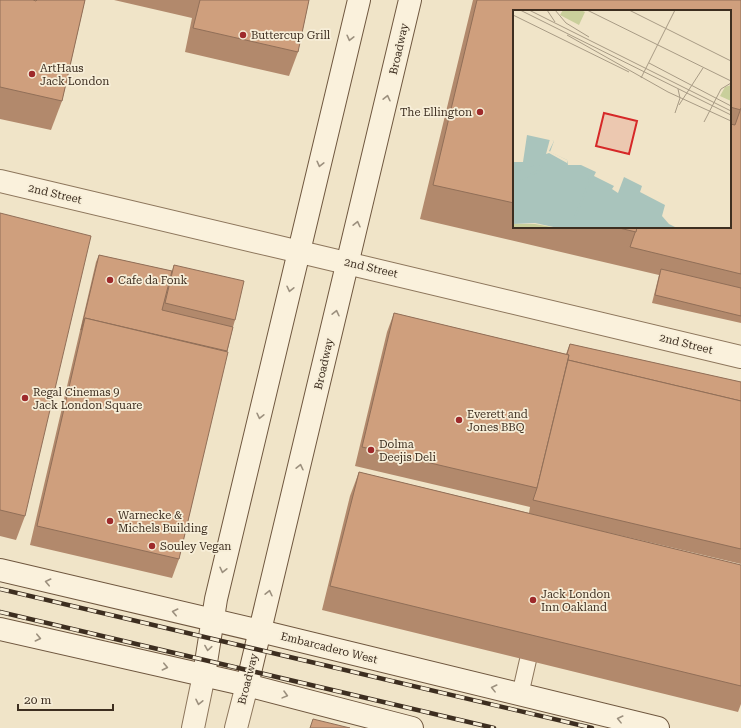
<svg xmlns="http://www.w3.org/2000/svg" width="741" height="728" viewBox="0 0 741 728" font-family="'Roboto Serif',serif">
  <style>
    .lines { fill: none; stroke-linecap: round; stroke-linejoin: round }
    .lane-casing { stroke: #8d765c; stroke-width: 18 }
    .street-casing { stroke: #8d765c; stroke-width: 24 }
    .secondary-casing { stroke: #6f573f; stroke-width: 24 }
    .lane { stroke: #faf1dc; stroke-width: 16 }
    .street { stroke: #faf1dc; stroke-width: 22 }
    .secondary { stroke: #faf1dc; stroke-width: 22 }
    .rail-casing { stroke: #3d2e20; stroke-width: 4.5 }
    .rail { stroke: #f7eed8; stroke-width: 3; stroke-dasharray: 9; stroke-linecap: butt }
    .wall { fill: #b2896c; fill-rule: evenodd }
    .building { fill: #cf9f7d; stroke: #916f58 }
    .oneway { stroke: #9c907e }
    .poi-dot { fill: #9e2a2b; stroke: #f7eed8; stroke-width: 1.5 }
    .labels { text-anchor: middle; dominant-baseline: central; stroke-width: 3.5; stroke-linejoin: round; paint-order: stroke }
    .poi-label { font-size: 11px; fill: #3d2e20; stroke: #f7eed8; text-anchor: start }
    .street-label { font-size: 11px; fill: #3d2e20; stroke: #f7eed8 }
    .inset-river { fill: none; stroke: #a9c4bc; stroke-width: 2 }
    .inset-road { fill: none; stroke: #a89b85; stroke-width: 1 }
    .view { fill: #d62828; fill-opacity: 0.15; stroke: #d62828; stroke-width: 2 }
    .inset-edge { fill: none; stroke: #3d2e20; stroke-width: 2 }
  </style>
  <rect width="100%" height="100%" fill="#f0e4c8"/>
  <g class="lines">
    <defs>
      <path id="lane" d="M520,695L528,660"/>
      <g id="street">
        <path d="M0,181C247,240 494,297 741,357"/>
        <path d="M193,728L204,675"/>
        <path d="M236,728L247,685"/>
      </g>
      <g id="secondary">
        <path d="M0,570L260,631L658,728"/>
        <path d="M0,629L247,685L412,728"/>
        <path d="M204,675L216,599L359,0"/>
        <path d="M247,685L410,0"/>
      </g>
    </defs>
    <!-- lane casing -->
    <use href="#lane" class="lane-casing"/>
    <!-- street casing -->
    <use href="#street" class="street-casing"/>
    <!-- secondary casing -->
    <use href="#secondary" class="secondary-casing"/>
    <!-- lane -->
    <use href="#lane" class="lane"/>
    <!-- street -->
    <use href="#street" class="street"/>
    <!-- secondary -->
    <use href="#secondary" class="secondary"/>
    <defs>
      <g id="rail">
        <path d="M0,589L592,728"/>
        <path d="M0,612L494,728"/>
      </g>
    </defs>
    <!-- rail casing -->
    <use href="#rail" class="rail-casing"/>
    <!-- rail -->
    <use href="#rail" class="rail"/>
  </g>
  <!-- wall -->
  <g class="wall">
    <path d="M0,0H85L62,101L51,130L0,119Z"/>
    <path d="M114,0H309L298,52L289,76L185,52L192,18Z"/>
    <path d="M473,0H741V323L652,303L659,275L420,219ZM514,11H730V227H514Z"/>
    <path d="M0,213L25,516L16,540L0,536Z"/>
    <path d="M99,255L172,271L174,265L235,320L233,327L179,559L172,578L30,545L96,262Z"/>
    <path d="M394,313L566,354L570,344L741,382V564L598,530L741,565V704L738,712L322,610L350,496L359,472L529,513L530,507L355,466L387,332Z"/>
  </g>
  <!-- building -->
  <g class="building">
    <path d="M0,0H33L36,1L37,0H85L62,101L0,87Z"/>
    <path d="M200,0H309L298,52L193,28Z"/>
    <path d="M477,0H741V110L730,107V11H514V203L433,185Z"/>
    <path d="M741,108V274L630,247L637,227H730V124L735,125Z"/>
    <path d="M0,213L91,236L25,516L0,510Z"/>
    <path d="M615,227H637L636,232Z"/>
    <path d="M99,255L172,271L162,310L233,327L227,351L85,318L81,330Z"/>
    <path d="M174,265L244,281L235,320L165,303Z"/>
    <path d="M661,269L741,288V316L655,295Z"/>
    <path d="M394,313L569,355L537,488L362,447Z"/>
    <path d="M85,318L228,352L179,559L37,526Z"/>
    <path d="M570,344L741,382V401L568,360L569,355L567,354Z"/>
    <path d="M568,360L741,401V549L533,500L537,488Z"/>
    <path d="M359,472L741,565V686L330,586Z"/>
    <path d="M313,719L350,728H310Z"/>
  </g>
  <!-- one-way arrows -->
  <defs><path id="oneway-chevron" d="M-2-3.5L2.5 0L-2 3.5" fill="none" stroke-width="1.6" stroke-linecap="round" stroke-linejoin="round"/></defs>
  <g class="oneway">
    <use href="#oneway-chevron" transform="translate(350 38) rotate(104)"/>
    <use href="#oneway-chevron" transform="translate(387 98) rotate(-77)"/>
    <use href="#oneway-chevron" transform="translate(320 164) rotate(104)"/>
    <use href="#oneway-chevron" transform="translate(357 224) rotate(-77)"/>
    <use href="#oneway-chevron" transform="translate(290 289) rotate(103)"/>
    <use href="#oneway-chevron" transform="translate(336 313) rotate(-77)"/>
    <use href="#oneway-chevron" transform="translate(260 416) rotate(103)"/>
    <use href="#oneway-chevron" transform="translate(300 467) rotate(-77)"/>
    <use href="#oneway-chevron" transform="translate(223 570) rotate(103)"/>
    <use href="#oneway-chevron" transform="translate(48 582) rotate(-167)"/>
    <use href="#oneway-chevron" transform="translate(269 593) rotate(-77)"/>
    <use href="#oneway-chevron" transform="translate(175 612) rotate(-167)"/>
    <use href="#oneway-chevron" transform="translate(38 638) rotate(13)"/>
    <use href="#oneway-chevron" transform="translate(208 648) rotate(99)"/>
    <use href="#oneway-chevron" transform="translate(165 667) rotate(13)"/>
    <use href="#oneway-chevron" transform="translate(494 688) rotate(-166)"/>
    <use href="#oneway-chevron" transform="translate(285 695) rotate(15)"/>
    <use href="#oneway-chevron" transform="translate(199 702) rotate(102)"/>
    <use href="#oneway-chevron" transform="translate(620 719) rotate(-166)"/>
  </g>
  <!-- markers -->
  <g class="poi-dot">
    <circle cx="243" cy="35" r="4"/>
    <circle cx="32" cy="74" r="4"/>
    <circle cx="480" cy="112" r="4"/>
    <circle cx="110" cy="280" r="4"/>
    <circle cx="25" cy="398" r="4"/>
    <circle cx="459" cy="420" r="4"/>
    <circle cx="371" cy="450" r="4"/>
    <circle cx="110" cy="521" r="4"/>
    <circle cx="152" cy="546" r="4"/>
    <circle cx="533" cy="600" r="4"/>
  </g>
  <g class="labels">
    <!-- poi labels -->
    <g class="poi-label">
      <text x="251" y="35">Buttercup Grill</text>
      <text x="40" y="68">ArtHaus<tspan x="40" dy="13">Jack London</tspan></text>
      <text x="472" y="112" text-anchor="end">The Ellington</text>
      <text x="118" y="280">Cafe da Fonk</text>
      <text x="33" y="392">Regal Cinemas 9<tspan x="33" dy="13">Jack London Square</tspan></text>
      <text x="467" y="414">Everett and<tspan x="467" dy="13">Jones BBQ</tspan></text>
      <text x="379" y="444">Dolma<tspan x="379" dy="13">Deejis Deli</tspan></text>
      <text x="118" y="515">Warnecke &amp;<tspan x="118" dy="13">Michels Building</tspan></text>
      <text x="160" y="546">Souley Vegan</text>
      <text x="541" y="594">Jack London<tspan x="541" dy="13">Inn Oakland</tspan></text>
    </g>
    <!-- street labels -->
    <g class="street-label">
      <text transform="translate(399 49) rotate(-77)">Broadway</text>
      <text transform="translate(55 194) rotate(13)">2nd Street</text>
      <text transform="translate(371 268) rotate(13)">2nd Street</text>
      <text transform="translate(686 344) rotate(14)">2nd Street</text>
      <text transform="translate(324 364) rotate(-77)">Broadway</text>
      <text transform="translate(329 648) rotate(14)">Embarcadero West</text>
      <text transform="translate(248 679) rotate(-76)">Broadway</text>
    </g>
  </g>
  <!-- overview -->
  <g transform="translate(513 10)">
    <rect width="218" height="218" fill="#f0e4c8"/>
    <path d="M50,0H68L72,2L66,15L47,5ZM218,75V91L207,86L212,77ZM0,214H22L44,218H0Z" fill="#c9cf9b"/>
    <path d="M14,125L41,131L37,142L54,150L55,155H68L83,162L81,166L101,176L99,179L105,183L111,167L129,176L127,182L152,195L149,206L156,214L164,218H45L22,213L0,214V152H10Z" fill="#a9c4bc"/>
    <path d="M37,129L41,131L36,141L54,150V153L36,143L33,144Z" fill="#f0e4c8"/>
    <path class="inset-river" d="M0,164L26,155M0,166L28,156M0,168L28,156M0,170L27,158M0,172L26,161L29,156M58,216L77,171L75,166"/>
    <path class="inset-road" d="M7,0L218,105M16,0L218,101M34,0L42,12M42,0L53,13L76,27M74,0L218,71M116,0L218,51M0,5L116,62M54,25L155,82L218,111M136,53L218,96M128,68L162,0M166,95L190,58M162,103L167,88L165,79M191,112L208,79L218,73"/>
    <path class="view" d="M91,103L124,111L116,144L83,136Z"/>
    <rect width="218" height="218" class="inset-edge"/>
  </g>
  <!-- scale -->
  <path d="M18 704v6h95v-6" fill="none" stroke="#3d2e20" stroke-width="2"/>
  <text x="24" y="704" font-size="12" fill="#3d2e20" stroke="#f7eed8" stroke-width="3" paint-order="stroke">20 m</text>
</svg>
